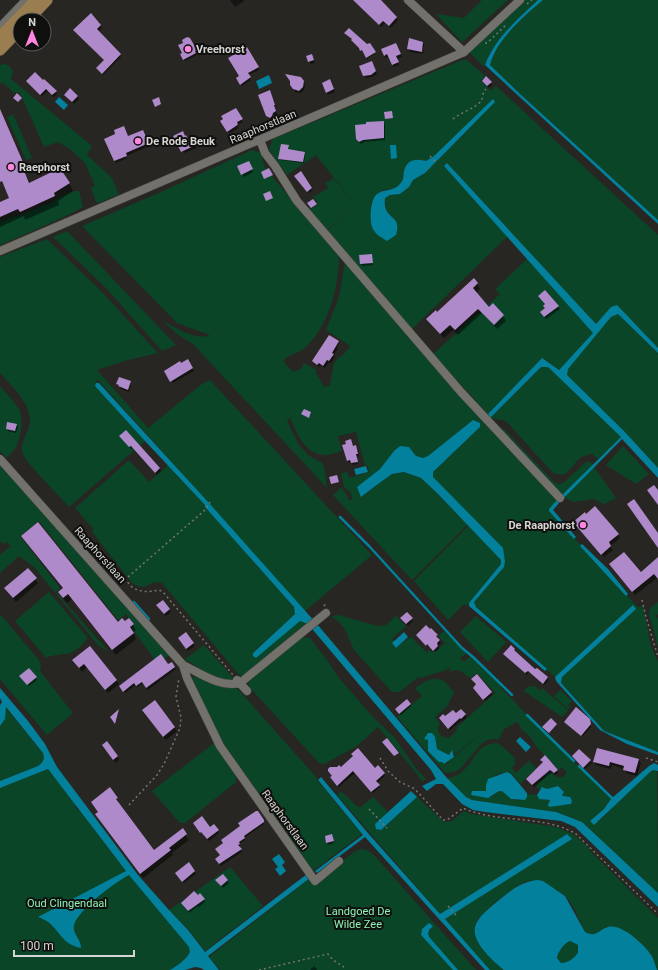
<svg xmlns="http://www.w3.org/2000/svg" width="658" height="970" viewBox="0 0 658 970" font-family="Roboto,sans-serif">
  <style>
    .green { fill: #0a4528; fill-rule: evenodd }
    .water { fill: #02809c; fill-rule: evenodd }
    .shadow { fill: #0007 }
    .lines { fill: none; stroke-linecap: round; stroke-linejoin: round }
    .stream { stroke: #02809c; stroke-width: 2.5 }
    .building { fill: #af8aca }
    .minor-casing { stroke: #43423f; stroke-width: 9 }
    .major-casing { stroke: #43423f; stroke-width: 12 }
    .path { stroke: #767572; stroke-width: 1.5; stroke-dasharray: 2 3; stroke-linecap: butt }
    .minor { stroke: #73716c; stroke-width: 8 }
    .major { stroke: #9b7e4f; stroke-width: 11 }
    .poi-dot { fill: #fe86e1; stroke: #0f0f0d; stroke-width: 1.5 }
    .labels { text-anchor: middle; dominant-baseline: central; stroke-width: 4; stroke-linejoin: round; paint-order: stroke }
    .poi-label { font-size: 11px; font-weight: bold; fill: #d6d5d3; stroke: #0f0f0d; text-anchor: start }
    .street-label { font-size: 11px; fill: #d6d5d3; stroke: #0f0f0d }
    .park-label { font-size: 11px; fill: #8df4b6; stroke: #0f0f0d }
  </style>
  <rect width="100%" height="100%" fill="#272622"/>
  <!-- green -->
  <g class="green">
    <path d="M482,0H508L462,42L436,14L464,18Z"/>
    <path d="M523,0H538C517,20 494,39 484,67L469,52Z"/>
    <path d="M543,0H658V220L518,92L490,65C497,39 524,16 543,0Z"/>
    <path d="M462,60H467L485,76L481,81L491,91L496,86L658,235V348L611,307L596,324L447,163L444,166L508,236L411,330L326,231L356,205L325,231L307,210L310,207L311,209L318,204L313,197L328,188L325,182L331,181L333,178L353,202L316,155L287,175L269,150L270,146L273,139ZM495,102L425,173L413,180L409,187L400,194L390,195L385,198C384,210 388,214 397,221L371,203L383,190L393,189L399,185L404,178L405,167L416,159L426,161L434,156Z"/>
    <path d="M4,64L8,65L13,71L11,79L92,146L87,155L112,178L119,194L99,203L96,202L91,188L95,186L85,163L70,149L58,142L44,147L25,104L19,92L14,93L2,82L0,84V65Z"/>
    <path d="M13,114L32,158L26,160L7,117Z"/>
    <path d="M252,150L261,153L265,168L339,256C339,286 329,325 306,347C298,354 289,354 283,361L293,372L301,369L304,363L316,370V373L324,387L330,385L334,363L339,357L343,355L350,346L326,330L339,297L345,262L445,379L557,500L549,509V511L638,607L643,606L651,646L658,662V752L604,731L561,683L562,677L633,605L555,677L476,607L474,602L504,567L505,562L464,510L433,478V472L480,427V423L473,420L428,456L423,458L416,456L409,447L394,451L380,469L357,487L362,497L378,484L392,474L404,472L421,478L468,524L412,580L333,495L341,488L346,493L349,500H353L350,492L344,487L341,473L347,472L349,478L369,472L367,465H365L356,432L338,436L342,451C335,453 325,457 318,454C303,450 296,430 290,418L287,421L299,445L308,455L322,463L324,467L327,488L193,344L177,334L162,320C176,328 194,341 210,335L177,323L82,226L161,192Z"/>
    <path d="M74,191H79L83,207L62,218L0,245V222L15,216L16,217L57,200V198Z"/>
    <path d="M67,231L176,345L162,351L106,288L53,237Z"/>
    <path d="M47,239L102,292L158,353L128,360L97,370L148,428L203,383L210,380L372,555L305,611L97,379L96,386L145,441L69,507C61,497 23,461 22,451C21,443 26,435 29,427C35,406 12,387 0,373V257Z"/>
    <path d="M528,258L593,333L559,370L542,358L488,414L433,354L500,294L495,289Z"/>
    <path d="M618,314L658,353V468L624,431L567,375V369L611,317Z"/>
    <path d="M541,367H548L557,375L621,437L598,459L592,454C589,455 585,455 582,457C570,464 570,481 552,472L506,421L490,418Z"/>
    <path d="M0,386C7,394 15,402 20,411C24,420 20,441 15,449C13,452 9,455 6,458L0,451Z"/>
    <path d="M498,426L505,430L554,482L559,484L563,483L586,462H590L593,465L561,496Z"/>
    <path d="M623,446L649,474L636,484L606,465Z"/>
    <path d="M129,460L149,482L168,465L205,505V507L294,607L295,614L253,652L256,658L300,620L308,624L243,677L240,676L162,583C149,579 148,593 132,583L92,532L94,530L75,508Z"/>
    <path d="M0,461L117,597L169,655L158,664L131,627L134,624L126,614L118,620L39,521L20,536L60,588L56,592L109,652L99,646L93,639L34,567L19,556L0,573V555L9,547H11L7,542L3,544L0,541Z"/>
    <path d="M594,467L616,498L604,504L593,499L574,502L564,498Z"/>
    <path d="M469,525L501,560V564L467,606L464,604L448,620L414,581Z"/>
    <path d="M49,592L87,637V639C81,646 75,653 65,654C58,655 52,655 46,658L15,621Z"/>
    <path d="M658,602V615L656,614L655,615L658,619V647L649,614L650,608Z"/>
    <path d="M0,614L38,659L41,665L40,671L72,712V714L47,735L0,679Z"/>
    <path d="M339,615L377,626L386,625L396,616L406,626L392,639L394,641L392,644L396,648L404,641L411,637L427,653L429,650L432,652L436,651L445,643L438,636L444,631L467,653L460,658L464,662L470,656L500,684L501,688L515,702V704L517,703L518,706L611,799L604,809L590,821L598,822C609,812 644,770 657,770L658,893L582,822L556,812L472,800L466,797L447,778C450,777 454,777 457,775C474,767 474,743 498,743L515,758V764L512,768L516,773L529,761L536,768L520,784L512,774L507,772L495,775L486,785L487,791H472L491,797L499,791H502C511,796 514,806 527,797V794L537,795L539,799L550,800V802L563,805L571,804L563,796L558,786L547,789L542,787L540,790L536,787L549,772C557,777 560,781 567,773L562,767L559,770L535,745C533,739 527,734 522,730C520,728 520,725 517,722L504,729L499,739H490L482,743L461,768L455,772L445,773L397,717L422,696L415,688C423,682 436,674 445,682C448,685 451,689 454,692L448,705L435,717L440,723L438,726C437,732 440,737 447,738C453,736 456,732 458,726L495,693L477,673L470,678L459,670L450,671L449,667L446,670L421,678L419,677L399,692H392L354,650L344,628L339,622L331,616ZM487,728L444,766V764L428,751V740L434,735L436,749L449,755L453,751L455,755Z"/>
    <path d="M476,616L506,642L488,662L460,632Z"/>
    <path d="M302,637L310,638L327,660L339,678L372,716L395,738L417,770L426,779L423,782L395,747L378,727L357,746L324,764L319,763L250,688L248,684L250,681Z"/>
    <path d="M204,645L235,680L232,682L211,676L190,662L184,660Z"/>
    <path d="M198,676L236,687L317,778V780L362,834L313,871L293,843L300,832L296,833L292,842L287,834L289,832L282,826L224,744L211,720L192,677Z"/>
    <path d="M535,686L540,691L542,688L568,710L562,717L524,691L527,687Z"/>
    <path d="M560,690L572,701L568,705L570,707L568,709L554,696Z"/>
    <path d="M5,707L43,753C45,760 43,762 38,766L0,781V726C5,721 6,714 5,707Z"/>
    <path d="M214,743L236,776V782L185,823H180L152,791Z"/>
    <path d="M48,769L76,805L75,807L79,811H80L108,848L189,947L190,952L184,961L170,970H0V788Z"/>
    <path d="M340,792H342L358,807H361L373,797L388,812L375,824L386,826L417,797L444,822L452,821L464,811L471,814L556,827L573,834L589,848L590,851L658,918V970H657L651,955L635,937L607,927C600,932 594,937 585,932C580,922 574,905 566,897C559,890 537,879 528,881C515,884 482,912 476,923C474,928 474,934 476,938C478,948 496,963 504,970H490L444,919L571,838L567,834L440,914L337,795Z"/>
    <path d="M361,849L367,850L374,855L476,970H220L209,957L310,878L319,880L354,852Z"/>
    <path d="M230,867L263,906L205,951L188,929L169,910Z"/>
    <path d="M570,941L578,945V953C574,958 568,963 561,963L557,958C558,952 564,943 570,941Z"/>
  </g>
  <!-- water -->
  <g class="water">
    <path d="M538,0H543C524,16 496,40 490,65L518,92L658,220V224L485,65C495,38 518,19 538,0Z"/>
    <path d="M269,75L272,83L259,89L256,81Z"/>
    <path d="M59,97L68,105L64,110L55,102Z"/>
    <path d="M493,99L495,102L425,173L413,180L409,187L400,194L390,195L385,198C382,221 403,213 396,235L387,241C381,237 376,235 373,229C369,222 370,199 377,194C384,189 393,191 399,185C406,178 402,174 405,168C409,158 419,159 426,161L434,156Z"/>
    <path d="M390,145H396L397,158L391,159Z"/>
    <path d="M447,163L596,324L611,307L617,305L658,348V353L618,314L611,317L568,369L567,375L624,431L658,468V478L622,439L564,498L561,496L621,437L548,367H541L490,418L488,414L542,358L559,370L593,333L444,166Z"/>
    <path d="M96,383H99L209,503L317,624L447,778L466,797L472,800L556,812L582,822L658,893V907L575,827L561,821L485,812L473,810L462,804L443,784H436L427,791L422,786L436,779L431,770L308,624L300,621L256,658L253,656V653L295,614L294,607L205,507V505L145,441L95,386Z"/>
    <path d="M473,420L480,423V427L433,472V477L503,548L505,562L504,567L474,602L476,607L547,669L545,671L469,606V603L501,564V560L438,494L421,478L404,472L392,474L378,484L361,497L357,487L380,469L394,451L400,446L409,447L416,456L423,458L428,456Z"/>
    <path d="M366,466L368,472L356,475L354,469Z"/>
    <path d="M557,500L559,503L553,510L576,537L574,539L549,511V509Z"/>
    <path d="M582,544L608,569L628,594L626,596L580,546Z"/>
    <path d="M633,605L636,609L562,677L561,683L604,731L658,752V755L627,744L600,730L556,681L555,677Z"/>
    <path d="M404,632L408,637L396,648L392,643Z"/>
    <path d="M0,688L28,721L45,744L57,767L138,875L169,910L188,930L205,952L307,874L310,878L208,956L219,970H204L201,968L195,967L185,970H170C178,965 185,961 190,952L189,947L129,875C115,882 78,910 74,925C72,934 81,939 81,948C58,944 60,924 38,917L126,871L48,769L0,788V781L38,766C43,762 45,760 43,753L6,707L5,719L0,726V705L2,702L0,698Z"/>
    <path d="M428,733H432L435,737L437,749L449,755L452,750L454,757L444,764L442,762H439L428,751V740L424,739Z"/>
    <path d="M520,737L531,747L526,752L516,741Z"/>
    <path d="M654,763L658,765V771L653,770L650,772L594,825L590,821L604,809L611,799L609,796L612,798L649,766Z"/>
    <path d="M507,772L511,774L527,793V797L525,800L511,799L502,791H499L488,798L471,795L472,791H486V785L488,779Z"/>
    <path d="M321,777L367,832L440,914L567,834L572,839L445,919L490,970H485L365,837L317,873L315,871L363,835L318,780Z"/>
    <path d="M558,786L564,792L562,795L563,796L570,797L572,801L571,804L549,807L548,805L550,800L539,799L537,795L542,787L547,789Z"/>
    <path d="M411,791L417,797L381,830L376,829L375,824Z"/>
    <path d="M279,854L285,862L282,865L286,871L280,876L275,869L278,867L272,859Z"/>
    <path d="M537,880L543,881L565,896L585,932C597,938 598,930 608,927C621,923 645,945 651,955C654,959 655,965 657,970H504C492,960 467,939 477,922C482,913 492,906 499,900C511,890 521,882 537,880ZM570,941L578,945V953C574,958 568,963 561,963L557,958C558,952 564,943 570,941Z"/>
    <path d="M429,923L433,926L429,930L428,934L430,938L458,970H453L421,935L422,929Z"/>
  </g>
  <!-- shadow -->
  <g class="shadow">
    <path d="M230,0H244V1L235,7Z"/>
    <path d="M354,0H377L398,20L391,28L385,23L381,27Z"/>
    <path d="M100,25L102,28L98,32L121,57L103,75L97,69L105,60L75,32Z"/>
    <path d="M346,34L367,46L369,44L375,53L367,59L363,50L362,51L353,40Z"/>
    <path d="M191,42L197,53H196L197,55L185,61L181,54Z"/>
    <path d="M423,42L424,45L423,54L410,52L408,49Z"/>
    <path d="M397,46L402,57L397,59L399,65L394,67L389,56L386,58L384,56Z"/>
    <path d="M247,48L259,70L248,75L251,80L242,86L237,79L241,76Z"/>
    <path d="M307,56L312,57L315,63L311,64Z"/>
    <path d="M373,64L377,74L372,77L366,78L364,75Z"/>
    <path d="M483,81L491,83L492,85L489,88Z"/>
    <path d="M304,82L305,85L304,90L301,93L295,92L291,84Z"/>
    <path d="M331,83L335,92L328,95L326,92Z"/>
    <path d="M29,84L56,91L57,94L54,97L48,91L42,96Z"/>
    <path d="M270,94L276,107L274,108L277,114L273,115L271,120L268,117Z"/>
    <path d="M78,96L79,99L74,104L67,97Z"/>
    <path d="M236,109L243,122L237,125L238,127L237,129L229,133L222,121Z"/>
    <path d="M0,114L7,125L27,170L24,171L30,183H69L73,191L58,201L59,205L25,220L24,216L0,227V203L10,198L0,177Z"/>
    <path d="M383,122L385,124V140L364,142L361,144L358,142L357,139Z"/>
    <path d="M144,134L149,146L126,156L127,158L116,163L115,161L128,138Z"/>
    <path d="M174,136L189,142H195L197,148L184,153Z"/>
    <path d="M288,146L289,150L304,153L305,155L304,163L280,160L279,159Z"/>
    <path d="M250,165L253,172L244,177L239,167Z"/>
    <path d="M301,172L313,190L309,193L297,179Z"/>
    <path d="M371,255L373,265L362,266L361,263Z"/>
    <path d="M474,279L480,289L476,293L489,309L503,316L506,321L497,329L482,313L458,335L453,330L444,338L431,324L428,319L437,313Z"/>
    <path d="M545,292L560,309L546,319L542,315L546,308Z"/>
    <path d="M338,341L339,344L337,347L338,348L334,355L335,357L331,363L329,362L325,368L320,365L319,367L315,364L313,361Z"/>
    <path d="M187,360L194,371L173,383L166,371Z"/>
    <path d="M130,382L131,384L129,392L121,389L117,384Z"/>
    <path d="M16,425L18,427L16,433L8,431L7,429Z"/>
    <path d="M126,431L160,469L161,471L157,475L133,448L131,449L122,438Z"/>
    <path d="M351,440L354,447L357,449L359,456L356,457L358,464L353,465L351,462L349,463L348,461L347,445Z"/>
    <path d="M574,523L618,535L620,538L610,546L613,550L604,557Z"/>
    <path d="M26,542L118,623H125L129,619L136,630L133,632L136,639L116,655L72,599L67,603L62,597L59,592L63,589Z"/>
    <path d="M658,560V579L657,578L635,595L613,568L640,574Z"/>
    <path d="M28,569L38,583L16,602L8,592Z"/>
    <path d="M163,601L171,612L166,616L159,608Z"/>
    <path d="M407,613L413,621L408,626L403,620Z"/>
    <path d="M186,633L195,646L188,651L180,640Z"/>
    <path d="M437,635L441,643L438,647L439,649L435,652L429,646L428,647L419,637Z"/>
    <path d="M90,647L119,684L108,693L87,667L82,672L74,660Z"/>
    <path d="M511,647L535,671L537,669L547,678L549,680L544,685L529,672L527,675L506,656Z"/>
    <path d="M171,663L176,669L148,690L143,683L138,687L136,685L125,693L121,688Z"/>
    <path d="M36,677L37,680L29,686L22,679Z"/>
    <path d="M474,682L491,693L492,695L485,701L475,690L477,685Z"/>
    <path d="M154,702L177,731L166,740L145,714Z"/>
    <path d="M410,704L411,706L401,715L398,712Z"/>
    <path d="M461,710L467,717L463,721L462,720L450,730L441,720L445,718L456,715Z"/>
    <path d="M565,722H590L591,727L582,737Z"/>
    <path d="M107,742L119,759L116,763L105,748Z"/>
    <path d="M573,756L590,760L592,763L585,769Z"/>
    <path d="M354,757L384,774L385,776L377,783L380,787L373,793L355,773L339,787L332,780L341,769Z"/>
    <path d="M541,760L557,770L558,772L556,775L552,772L534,787L528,781L544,763Z"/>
    <path d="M639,760L641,763L637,776L626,773L625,769L612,765L611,769L596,765L594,762Z"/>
    <path d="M117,798L119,804L154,852L182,830L189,840L172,853L173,855L143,878L99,819V812Z"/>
    <path d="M257,812L264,824L244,838L245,840L239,844L240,846L239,847L242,852L221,866L217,861L221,855Z"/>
    <path d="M195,826L218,831L219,833L209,841Z"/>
    <path d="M332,835L334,843L328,845L327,842Z"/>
    <path d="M188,864L196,874L184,883L178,876Z"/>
    <path d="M227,880L229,883L223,888L218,883Z"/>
    <path d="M200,894L205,902L199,907L198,906L189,913L183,905Z"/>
    <path d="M314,966L317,970H310Z"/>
  </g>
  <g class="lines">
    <!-- stream -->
    <g class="stream">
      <path d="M340,517L369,546L462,648L473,657L512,695"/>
      <path d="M134,602L149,619"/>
      <path d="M527,715L574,761"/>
      <path d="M579,766L612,798"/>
    </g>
  </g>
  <!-- building -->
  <g class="building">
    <path d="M353,0H381L397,17L389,26L383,21L379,25Z"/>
    <path d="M91,13L101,25L97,29L121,54L102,74L96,68L104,60L73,30Z"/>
    <path d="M349,28L367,44L370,43L376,52L366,58L362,50L360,51L359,48L351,40L352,39L344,33Z"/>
    <path d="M187,37L190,38L197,50L195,51L196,53L183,60L180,54L182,53L178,45L183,43L182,40Z"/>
    <path d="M409,38L423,42L422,52L407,49Z"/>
    <path d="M396,43L401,54L396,56L399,62L392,65L387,54L384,56L381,49Z"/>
    <path d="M247,47L259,67L248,73L251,77L240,85L236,78L239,76L228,58Z"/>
    <path d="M312,54L314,60L308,62L306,56Z"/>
    <path d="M372,61L376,71L371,75L363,76L359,66Z"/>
    <path d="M35,72L43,80L44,79L57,91L52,95L46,89L40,95L26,81Z"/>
    <path d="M285,74L301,77L304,81L303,87L299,91L293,89L290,85V81Z"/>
    <path d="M486,76L492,82L487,86L482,81Z"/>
    <path d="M330,79L334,89L326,93L322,83Z"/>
    <path d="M70,88L78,96L72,102L64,95Z"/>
    <path d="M270,90L275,105H274L276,111L273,113L272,116L270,118L266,116L258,95Z"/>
    <path d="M17,93L22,98L18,102L13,98Z"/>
    <path d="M159,97L161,104L155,107L152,100Z"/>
    <path d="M236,108L243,119L237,122L238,124L236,126L227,132L220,121L223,119L221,116Z"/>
    <path d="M0,109L23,162L21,163L29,183L60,168L70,183L54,193L55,196L20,212L18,209L0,217V202L9,198L2,181L0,182Z"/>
    <path d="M392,111L393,118L385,119L384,112Z"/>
    <path d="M384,121V138L363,140L359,142L356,139L355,125L366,124V122Z"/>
    <path d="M124,126L128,136L143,130L149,143L126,153L127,156L114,161L104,139L115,134L114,130Z"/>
    <path d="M183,131L185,136L186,135L189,141L194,139L196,145L181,152L173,136Z"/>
    <path d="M281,144L289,145L288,149L305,152L303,162L278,159Z"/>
    <path d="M249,161L253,169L241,175L237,166Z"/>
    <path d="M269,168L273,175L264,179L261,172Z"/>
    <path d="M301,171L312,188L307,192L294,176Z"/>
    <path d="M270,191L273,198L266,201L263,194Z"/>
    <path d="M313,199L317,204L311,208L307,203Z"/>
    <path d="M372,254L373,263L360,264L359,255Z"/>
    <path d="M474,278L478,283L473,288L489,307L493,303L504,315L494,325L478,309L455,330L450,325L440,334L426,319L436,310L437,312Z"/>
    <path d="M545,290L559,306L544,317L540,312L545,308L543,306L545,304L538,296Z"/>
    <path d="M329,335L339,341L332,353L334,354L329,361L327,360L323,366L319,363L317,365L312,361Z"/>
    <path d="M188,359L193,368L170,382L164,371L180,361L181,363Z"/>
    <path d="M119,377L131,381L128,390L118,386L119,385L116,384Z"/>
    <path d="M304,409L311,412L309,418L301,414Z"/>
    <path d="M7,422L17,424L15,431L6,429Z"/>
    <path d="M126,430L160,468L155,473L131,446L129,447L119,436Z"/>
    <path d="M351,439L353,446L356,445L358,454H356L358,462L351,463L350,460L347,461L342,445L346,444L345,441Z"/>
    <path d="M337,475L339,482L331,484L329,477Z"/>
    <path d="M654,485L658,490V505L647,490Z"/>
    <path d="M634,499L658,533V548L627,504Z"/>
    <path d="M595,506L619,534L609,542L611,546L601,555L573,522L585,512L586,514Z"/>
    <path d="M38,522L118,622L122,618L125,621L129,618L134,624L130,627L134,633L112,650L68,594L63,598L58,592L63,588L21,536Z"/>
    <path d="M624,552L641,572L658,557V579L654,574L632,592L609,564Z"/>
    <path d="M28,568L37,578L13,598L4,588Z"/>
    <path d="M163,600L170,609L164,614L156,605Z"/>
    <path d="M407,612L413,618L406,624L400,618Z"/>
    <path d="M426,625L430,629L431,628L438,635L436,636L440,640L437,643L438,646L433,651L427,644L426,646L416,635Z"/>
    <path d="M186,632L194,643L186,649L178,638Z"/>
    <path d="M511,645L515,649L514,650L535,669L537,668L548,677L543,684L528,671L525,673L503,654Z"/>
    <path d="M90,646L117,680L105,690L84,664L79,668L72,660Z"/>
    <path d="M161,654L168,664L172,662L175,667L146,688L142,682L136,686L134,683L123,692L119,686Z"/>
    <path d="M29,668L37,677L27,685L19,676Z"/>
    <path d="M477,674L492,692L483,700L473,688L476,684L471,679Z"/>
    <path d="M407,699L411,704L399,714L395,709Z"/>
    <path d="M155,700L175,727L163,737L142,710Z"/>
    <path d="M576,707L590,719L591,724L581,736L564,722Z"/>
    <path d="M119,709L115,724L110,717Z"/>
    <path d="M461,709L466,714L461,719L460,718L448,729L439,718L443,714L445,716L453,710L456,713Z"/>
    <path d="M551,718L557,724L549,733L542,727Z"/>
    <path d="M387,738L399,753L394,756L382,742Z"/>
    <path d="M107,741L118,756L113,760L102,745Z"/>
    <path d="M358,748L375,768L378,765L385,773L376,781L380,785L371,792L353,771L337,786L330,777L332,776L328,771V769L330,767H337L339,765L341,767L353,756L351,754Z"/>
    <path d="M597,748L639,759L635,773L623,770L624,766L610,762L609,766L593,762Z"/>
    <path d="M579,749L591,760L583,768L572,756Z"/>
    <path d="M545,755L558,770L554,773L550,770L532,785L526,779L543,762L540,760Z"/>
    <path d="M110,787L118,798L116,799L154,850L183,828L187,834L169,848L171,850L140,874L95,814L98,812L91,802Z"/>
    <path d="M256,811H258L264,820V822L244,836L245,838L239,842L240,844L238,845L242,849L219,864L215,859L220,855L215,849L223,843L221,840L240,826L238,823Z"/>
    <path d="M202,816L210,827L214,824L219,830L207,839L201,832L200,833L193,823Z"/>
    <path d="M332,834L334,841L326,843L325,836Z"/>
    <path d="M189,862L195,871L182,882L175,873Z"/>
    <path d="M223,874L228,880L221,886L215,880Z"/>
    <path d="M194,891L198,895L200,893L205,899L188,911L181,903Z"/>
  </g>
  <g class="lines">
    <defs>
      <g id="minor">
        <path d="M408,0L464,52"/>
        <path d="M0,27L26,0"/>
        <path d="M260,140L265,153L275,166L297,201L461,392L560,498"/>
        <path d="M0,251L464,52L520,0"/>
        <path d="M0,459L183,665C200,673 220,688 240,683L326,613"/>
        <path d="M183,665L187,678L220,746L315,881L339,861"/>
        <path d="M237,680L247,691"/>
      </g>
      <g id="major">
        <path d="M28,20L47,0"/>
        <path d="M0,37L36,0"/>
        <path d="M0,50L20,29"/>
      </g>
    </defs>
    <!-- minor casing -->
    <use href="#minor" class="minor-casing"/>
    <!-- major casing -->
    <use href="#major" class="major-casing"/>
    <!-- path -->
    <g class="path">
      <path d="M527,4L532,0"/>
      <path d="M485,43H487L507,24"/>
      <path d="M453,119C460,113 477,107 481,101C483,98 482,93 486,89"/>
      <path d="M430,156L436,163"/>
      <path d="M78,526L132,587C141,593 149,592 159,590L163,592L233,675"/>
      <path d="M128,577L205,510L210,502"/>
      <path d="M642,600L646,617L658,657"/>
      <path d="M324,606L327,602"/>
      <path d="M380,758L388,771L400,782L415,789L443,820H447L463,808C498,824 543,814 576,834L658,914"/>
      <path d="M646,758L658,762"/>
      <path d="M129,805L157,775L164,764L180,728L181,717L176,697L179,678"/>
      <path d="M369,809L387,828"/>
      <path d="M448,906L456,915"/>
      <path d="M259,970L328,954L333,960L344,967"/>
    </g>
    <!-- minor -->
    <use href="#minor" class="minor"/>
    <!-- major -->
    <use href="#major" class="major"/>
  </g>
  <!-- markers -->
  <g class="poi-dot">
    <circle cx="188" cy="49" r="4"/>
    <circle cx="138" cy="141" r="4"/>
    <circle cx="11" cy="167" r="4"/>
    <circle cx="583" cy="525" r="4"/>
  </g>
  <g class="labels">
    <!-- poi labels -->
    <g class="poi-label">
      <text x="196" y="49">Vreehorst</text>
      <text x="146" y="141">De Rode Beuk</text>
      <text x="19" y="167">Raephorst</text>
      <text x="575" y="525" text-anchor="end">De Raaphorst</text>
    </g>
    <!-- street labels -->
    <g class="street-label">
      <text transform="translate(263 127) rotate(-23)">Raaphorstlaan</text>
      <text transform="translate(100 555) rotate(48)">Raaphorstlaan</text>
      <text transform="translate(285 820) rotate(54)">Raaphorstlaan</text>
    </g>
    <!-- park labels -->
    <g class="park-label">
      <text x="67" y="903">Oud Clingendaal</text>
      <text x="358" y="911">Landgoed De<tspan x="358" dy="13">Wilde Zee</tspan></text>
    </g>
  </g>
  <!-- north arrow -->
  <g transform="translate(32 32)"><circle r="19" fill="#0f0f0d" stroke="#5f5e5c"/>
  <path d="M0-3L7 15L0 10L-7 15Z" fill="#fe86e1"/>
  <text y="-6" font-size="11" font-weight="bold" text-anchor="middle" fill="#d6d5d3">N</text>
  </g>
  <!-- scale -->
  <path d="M14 950v6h120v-6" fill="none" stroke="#d6d5d3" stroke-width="2"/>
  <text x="20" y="950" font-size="12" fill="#d6d5d3" stroke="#0f0f0d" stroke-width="3" paint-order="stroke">100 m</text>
</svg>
